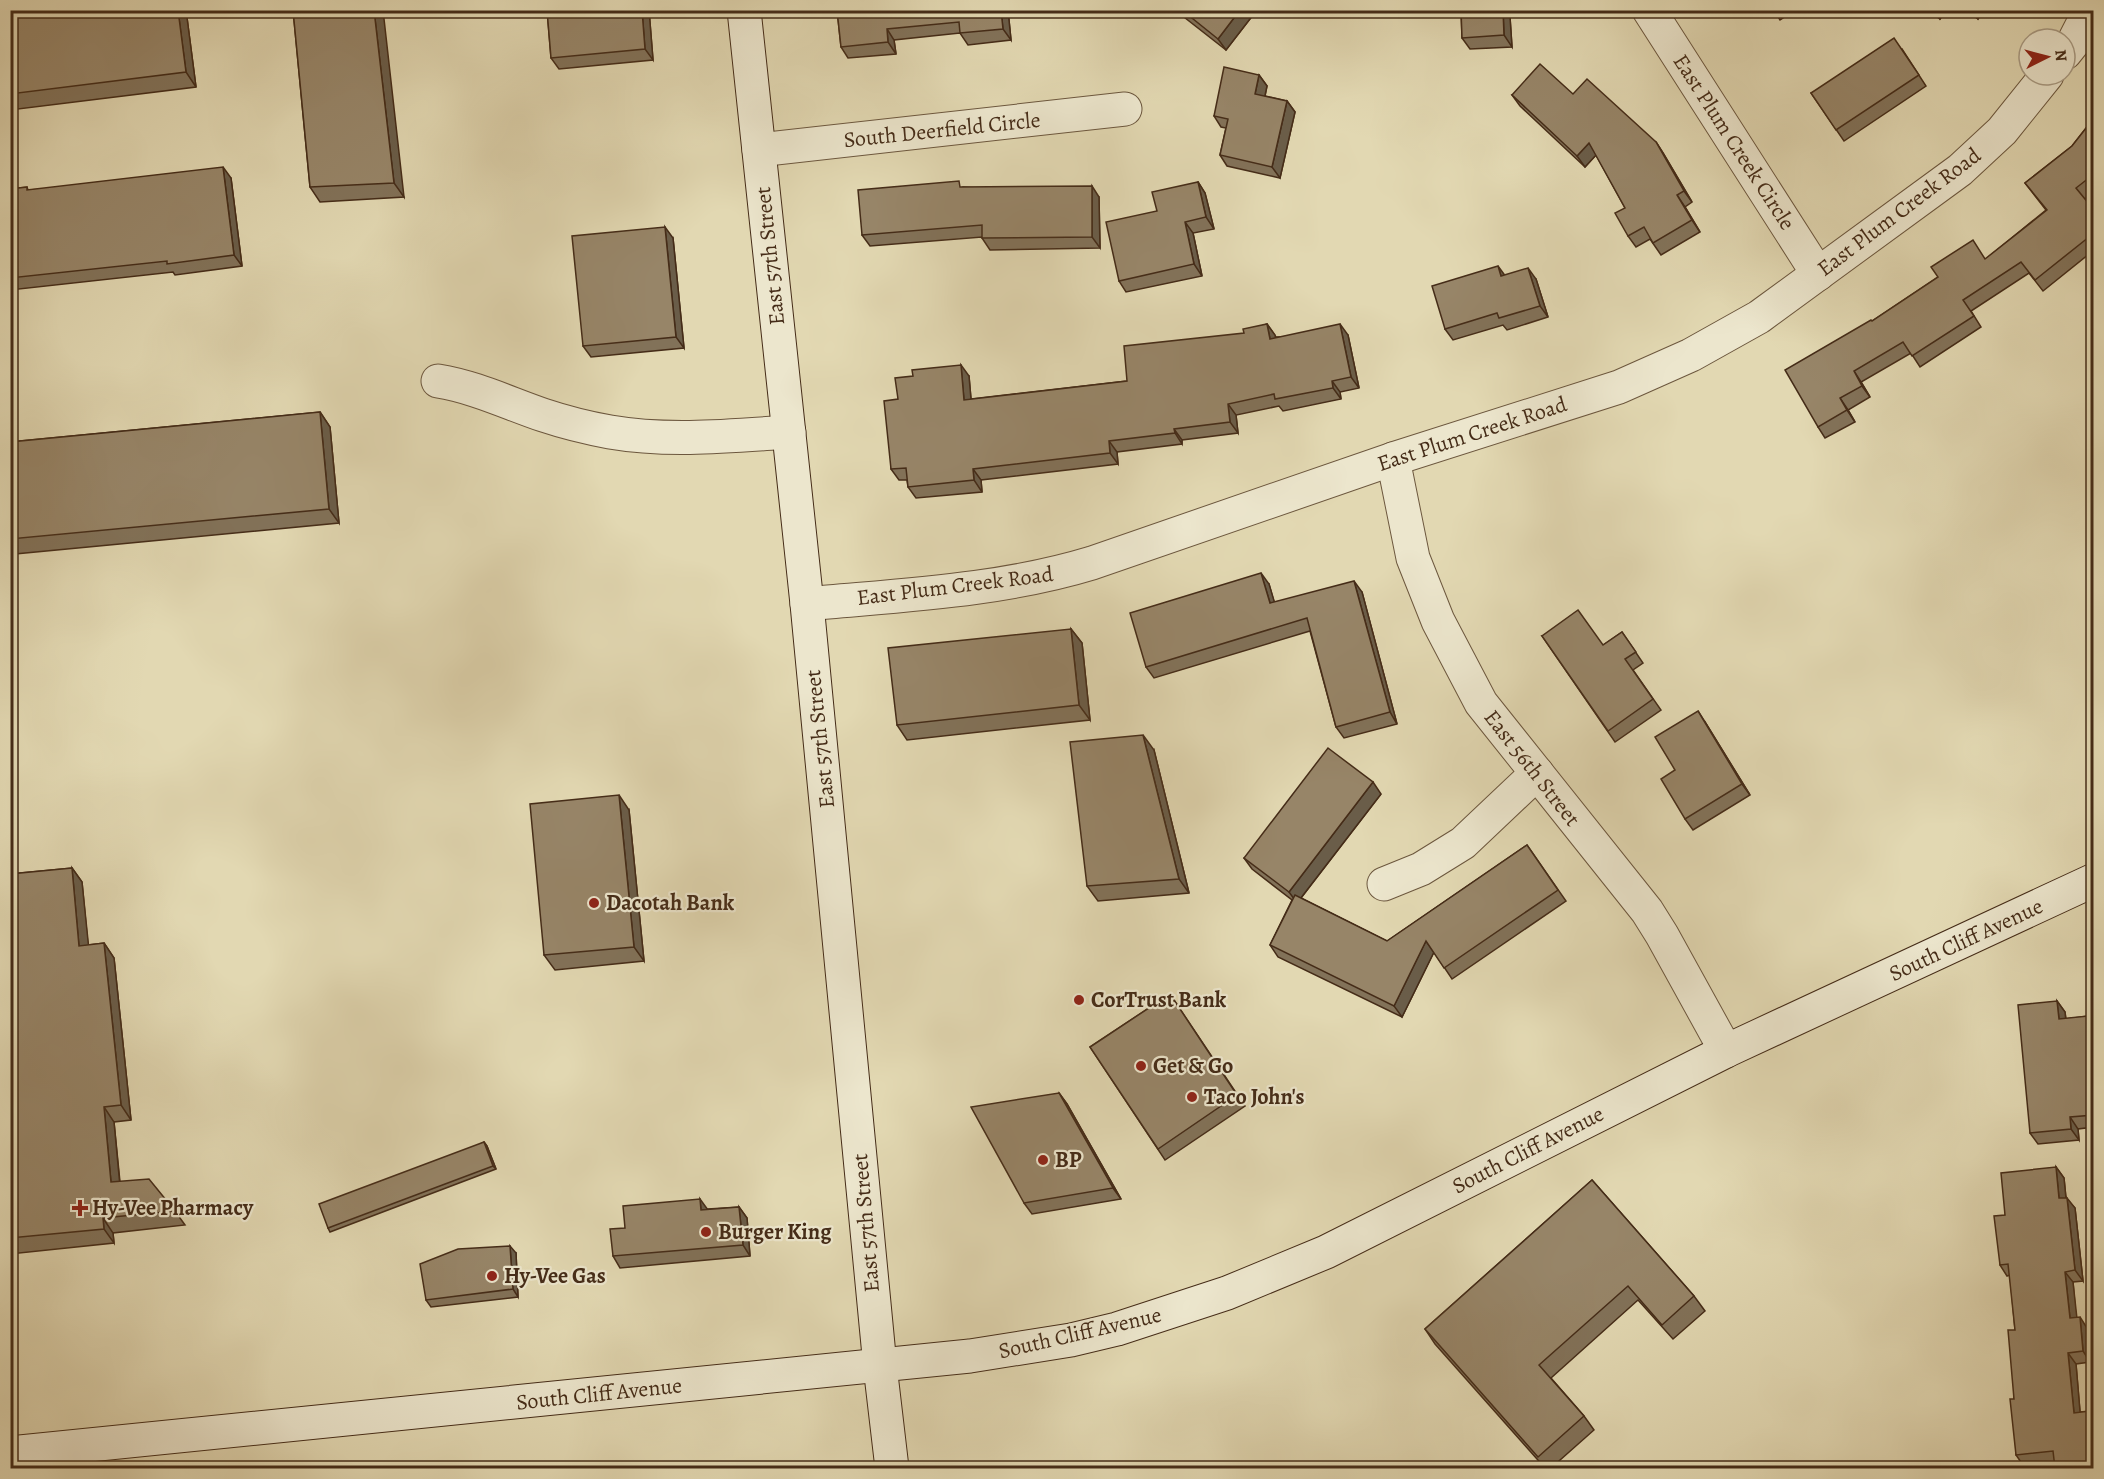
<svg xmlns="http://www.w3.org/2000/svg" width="2104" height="1479" viewBox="0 0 2104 1479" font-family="Alegreya,serif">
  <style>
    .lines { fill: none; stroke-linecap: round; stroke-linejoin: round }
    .street-casing { stroke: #6c573e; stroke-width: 35 }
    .secondary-casing { stroke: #452c18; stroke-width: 35 }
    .street { stroke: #ece6cd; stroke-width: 33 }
    .secondary { stroke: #ece6cd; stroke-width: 33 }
    .wall { fill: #827259; stroke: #452c18; stroke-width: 1.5 }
    .shaded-wall { fill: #6a5d49; stroke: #452c18; stroke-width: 1.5 }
    .building { fill: #978568; stroke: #452c18; stroke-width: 1.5 }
    .poi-dot { fill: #8f2418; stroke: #ece6cd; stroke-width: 2 }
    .labels { text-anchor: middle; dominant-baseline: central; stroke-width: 4.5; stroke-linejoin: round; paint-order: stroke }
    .street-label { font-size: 22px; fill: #452c18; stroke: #ece6cd }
    .poi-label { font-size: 22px; font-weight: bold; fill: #452c18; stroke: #ece6cd; text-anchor: start }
  </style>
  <rect width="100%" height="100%" fill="#e2d8b2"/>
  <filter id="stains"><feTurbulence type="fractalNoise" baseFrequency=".00333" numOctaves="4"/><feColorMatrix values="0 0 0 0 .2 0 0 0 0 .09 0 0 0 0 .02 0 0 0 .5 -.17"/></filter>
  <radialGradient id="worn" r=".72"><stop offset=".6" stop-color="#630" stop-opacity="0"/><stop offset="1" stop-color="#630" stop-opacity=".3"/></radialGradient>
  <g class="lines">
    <defs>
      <g id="street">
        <path d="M1649,10L1818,274"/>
        <path d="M2065,53L2073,43L2090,10"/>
        <path d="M759,150L1125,109"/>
        <path d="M438,381C475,387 508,403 543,415C564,422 588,428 610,432C668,442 730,436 789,432"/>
        <path d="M1393,459L1413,558L1438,621L1481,703L1647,911L1662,935L1726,1051"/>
        <path d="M807,604C902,595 1000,591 1092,563L1393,459L1619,387L1691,355L1759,317L1960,170L2002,131L2047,75"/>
        <path d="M1384,884L1421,869L1463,843L1537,773"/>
      </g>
      <g id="secondary">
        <path d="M744,10L807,604L880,1366L892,1468"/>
        <path d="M10,1453L970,1356L1071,1340L1117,1329L1227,1293L1326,1252L1726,1051L2094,880"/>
      </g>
    </defs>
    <!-- street casing -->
    <use href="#street" class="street-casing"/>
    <!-- secondary casing -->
    <use href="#secondary" class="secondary-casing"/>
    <!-- street -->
    <use href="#street" class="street"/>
    <!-- secondary -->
    <use href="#secondary" class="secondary"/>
  </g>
  <!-- wall -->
  <g class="wall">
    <path d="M10,10H186L196,87L10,110Z"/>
    <path d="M293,10L404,197L320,202L310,187Z"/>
    <path d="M547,10H649L653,60L559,69L551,58Z"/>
    <path d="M837,10H1008L1011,40L968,45L960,33L894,40L896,54L848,58L841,47Z"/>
    <path d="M1175,10H1249L1253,15L1226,50Z"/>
    <path d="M1461,10H1540V15L1510,17L1512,47L1470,49L1462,38Z"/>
    <path d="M1774,10H1795L1780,20Z"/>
    <path d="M1927,10H1946L1940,19Z"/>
    <path d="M1965,10H1983L1978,19Z"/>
    <path d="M1902,49L1926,86L1844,141L1811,93Z"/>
    <path d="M1259,75L1267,86L1265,96L1287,101L1295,112L1280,178L1227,166L1220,155L1226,128L1221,127L1214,116Z"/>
    <path d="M1573,94L1656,142L1663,153L1692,202L1685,207L1700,232L1661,255L1650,239L1636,247L1628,236L1625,208L1596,155L1585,167L1520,106L1512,95Z"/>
    <path d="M2094,118V191L2085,199L2094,210V250L2043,291L2029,273L1971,311L1981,327L1920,367L1911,353L1861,382L1870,397L1848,410L1855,422L1825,438L1818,427L1872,321L1938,277L1986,259L2046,210L2025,183L2072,146Z"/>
    <path d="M231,178L242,266L175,275L173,272L10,290V189L27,187L28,190Z"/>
    <path d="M1198,182L1205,193L1214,229L1193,233L1202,276L1126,292L1119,281L1157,211Z"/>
    <path d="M963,187L1099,197L1100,248L990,250L982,238V237L870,246L862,235Z"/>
    <path d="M673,238L684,348L591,357L583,346Z"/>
    <path d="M1504,275L1536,279L1548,317L1507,330L1503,325L1453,340L1445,329Z"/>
    <path d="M1267,324L1276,337L1348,335L1359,388L1340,392L1341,399L1283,411L1279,406L1236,415L1238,433L1182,440V444L1117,452L1118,464L981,480L982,492L916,498L908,487L907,480H899L891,469L898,399L969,376L971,399L1127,381Z"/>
    <path d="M320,412L330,427L339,523L15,554L10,559V442Z"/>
    <path d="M1269,584L1274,602L1362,592L1397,724L1344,738L1336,727L1310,631L1154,678L1146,667Z"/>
    <path d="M1071,629L1082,643L1090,720L907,740L897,725Z"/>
    <path d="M1622,632L1643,663L1633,670L1661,710L1615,742L1542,636L1603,645Z"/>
    <path d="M1705,722L1750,795L1693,830L1685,819L1675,770Z"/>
    <path d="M1154,750L1189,893L1098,901L1087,886Z"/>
    <path d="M1381,794L1301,898L1387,941L1527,845L1566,901L1452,979L1434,952L1402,1017L1278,957L1270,945L1292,900L1252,869L1244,858Z"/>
    <path d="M629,810L644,961L555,970L544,955Z"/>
    <path d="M72,868L82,882L88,945L104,943L114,958L131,1120L114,1122L120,1182L175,1211L185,1225L113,1233L114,1243L10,1254V874Z"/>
    <path d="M1170,994L1245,1106L1165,1160L1090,1047Z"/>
    <path d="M2057,1001L2065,1012L2066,1019L2088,1016L2094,1024V1127L2078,1129L2079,1140L2038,1144L2030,1133Z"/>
    <path d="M1059,1093L1067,1104L1121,1199L1032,1214L1024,1203Z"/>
    <path d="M484,1142L487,1146L496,1169L330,1232L328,1228Z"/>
    <path d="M2056,1167L2064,1178L2066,1198L2075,1208L2083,1281L2073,1282L2076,1317L2087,1328L2090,1362L2076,1364L2080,1412L2090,1411L2094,1417V1468L2054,1463L2023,1465L2016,1455L2014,1399L2015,1330L2010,1275L2007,1276L2000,1265L2005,1215Z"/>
    <path d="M1592,1180L1694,1296L1705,1311L1673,1339L1638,1300L1551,1378L1584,1416L1594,1430L1551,1468H1545L1435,1344L1425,1329Z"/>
    <path d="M739,1207L747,1218L750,1256L620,1268L613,1256L625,1228L708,1209Z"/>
    <path d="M516,1253L518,1297L431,1307L426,1300Z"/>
  </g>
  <!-- shaded-wall -->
  <g class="shaded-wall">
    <path d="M178,10H186L196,87L186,72Z"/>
    <path d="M374,10H383L404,197L394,183Z"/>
    <path d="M642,10H649L653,60L645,49Z"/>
    <path d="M1001,10H1008L1011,40L1003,29Z"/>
    <path d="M1240,10H1249L1253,15L1226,50L1218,39Z"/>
    <path d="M1503,10H1506L1510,17L1512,47L1504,35Z"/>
    <path d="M1935,10H1946L1940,19Z"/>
    <path d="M1972,10H1983L1978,19Z"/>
    <path d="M887,29L894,40L896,54L888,42Z"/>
    <path d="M1259,75L1267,86L1263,105L1255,94Z"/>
    <path d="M1287,101L1295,112L1280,178L1272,167Z"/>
    <path d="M1656,142L1663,153L1692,202L1684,191Z"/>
    <path d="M1589,143L1597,154L1585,167L1577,156Z"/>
    <path d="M223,167L231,178L242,266L234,255Z"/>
    <path d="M1198,182L1205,193L1214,229L1206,217Z"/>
    <path d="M1092,186L1099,197L1100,248L1092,237Z"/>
    <path d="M1677,195L1685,207L1700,232L1692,220Z"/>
    <path d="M1185,222L1193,233L1202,276L1194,264Z"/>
    <path d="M665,227L673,238L684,348L676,337Z"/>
    <path d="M1498,266L1506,277L1501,276Z"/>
    <path d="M1528,268L1536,279L1548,317L1540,306Z"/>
    <path d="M1267,324L1275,335L1278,350L1270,339Z"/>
    <path d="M1340,324L1348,335L1359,388L1351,377Z"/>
    <path d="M961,365L969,376L972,411L964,400Z"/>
    <path d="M1854,371L1861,382L1870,397L1862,386Z"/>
    <path d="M1332,381L1340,392L1341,399L1333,388Z"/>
    <path d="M1840,398L1848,410L1855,422L1847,410Z"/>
    <path d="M1228,404L1236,415L1238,433L1230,422Z"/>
    <path d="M320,412L330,427L339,523L329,509Z"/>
    <path d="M1174,429L1182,440V444L1175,433Z"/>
    <path d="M1109,441L1117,452L1118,464L1110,453Z"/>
    <path d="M973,469L981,480L982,492L974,480Z"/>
    <path d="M10,548L15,554L10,559Z"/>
    <path d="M1261,573L1269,584L1278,614L1270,603Z"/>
    <path d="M1354,581L1362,592L1397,724L1390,712Z"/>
    <path d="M1071,629L1082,643L1090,720L1079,705Z"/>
    <path d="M1698,711L1705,722L1750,795L1742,784Z"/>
    <path d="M1143,735L1154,750L1189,893L1179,879Z"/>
    <path d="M1373,782L1381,794L1297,903L1289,892Z"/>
    <path d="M619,795L629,810L644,961L634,947Z"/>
    <path d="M72,868L82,882L90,960L79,946Z"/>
    <path d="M1426,941L1434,952L1402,1017L1394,1006Z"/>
    <path d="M104,943L114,958L131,1120L121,1105Z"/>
    <path d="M2057,1001L2065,1012L2067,1031L2059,1019Z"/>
    <path d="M2088,1016L2094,1024V1071Z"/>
    <path d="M1059,1093L1067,1104L1121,1199L1113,1188Z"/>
    <path d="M104,1107L114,1122L121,1197L111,1182Z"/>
    <path d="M2070,1117L2078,1129L2079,1140L2071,1129Z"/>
    <path d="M484,1142L487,1146L496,1169L493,1166Z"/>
    <path d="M2056,1167L2064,1178L2067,1209L2059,1198Z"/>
    <path d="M2067,1198L2075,1208L2083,1281L2075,1270Z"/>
    <path d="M700,1199L708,1210H701Z"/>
    <path d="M739,1207L747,1218L750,1256L743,1245Z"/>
    <path d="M103,1218L113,1233L114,1243L104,1229Z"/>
    <path d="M510,1246L516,1253L518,1297L513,1289Z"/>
    <path d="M2065,1272L2073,1282L2078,1328L2070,1318Z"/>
    <path d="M2080,1317L2087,1328L2090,1362L2083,1351Z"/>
    <path d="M2068,1353L2076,1364L2081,1423L2074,1413Z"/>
    <path d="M2090,1411L2094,1417V1451Z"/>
  </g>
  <!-- building -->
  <g class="building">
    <path d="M10,10H178L186,72L10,94Z"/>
    <path d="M293,10H374L394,183L310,187Z"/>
    <path d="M547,10H642L645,49L551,58Z"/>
    <path d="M837,10H1001L1003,29L960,33L959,22L887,29L888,42L841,47Z"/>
    <path d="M1182,10H1240L1218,39Z"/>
    <path d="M1461,10H1503L1504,35L1462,38Z"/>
    <path d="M1894,38L1919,75L1836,130L1811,93Z"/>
    <path d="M1540,64L1573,94L1587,79L1656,142L1684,191L1677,195L1692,220L1653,243L1644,227L1628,236L1615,213L1625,208L1589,143L1577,156L1512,95Z"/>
    <path d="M1224,67L1259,75L1255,94L1287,101L1272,167L1220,155L1228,119L1214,116Z"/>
    <path d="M2094,118V174L2076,188L2094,210V233L2035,280L2021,262L1963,300L1974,316L1912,356L1903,342L1854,371L1862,386L1840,398L1847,410L1818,427L1785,370L1871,320L1872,321L1938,277L1931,267L1973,240L1985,259L2047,210L2025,183L2072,146Z"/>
    <path d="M223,167L234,255L167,264V261L10,278V189L27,187V190Z"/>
    <path d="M959,181L960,187L1092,186V237L982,238V225L862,235L858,190Z"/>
    <path d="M1198,182L1206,217L1185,222L1194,264L1119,281L1106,222L1157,211L1152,192Z"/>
    <path d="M665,227L676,337L583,346L572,236Z"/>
    <path d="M1498,266L1501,276L1528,268L1540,306L1499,318L1497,313L1445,329L1432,286Z"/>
    <path d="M1267,324L1270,339L1340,324L1351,377L1332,381L1333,388L1275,399L1274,394L1228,404L1230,422L1174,429L1175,433L1109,441L1110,453L973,469L974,480L908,487L906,468L891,469L884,401L898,399L895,378L913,376L912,370L961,365L964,400L1127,381L1124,346L1244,333L1243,329Z"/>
    <path d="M320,412L329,509L10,539V442Z"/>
    <path d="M1261,573L1270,603L1354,581L1390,712L1336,727L1307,618L1146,667L1130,613Z"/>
    <path d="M1578,610L1603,645L1622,632L1636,652L1625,659L1653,699L1608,731L1542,636Z"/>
    <path d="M1071,629L1079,705L897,725L888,648Z"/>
    <path d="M1698,711L1742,784L1685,819L1661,779L1675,770L1655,737Z"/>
    <path d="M1143,735L1179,879L1087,886L1070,742Z"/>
    <path d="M1328,748L1373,782L1289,892L1244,858Z"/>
    <path d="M619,795L634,947L544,955L530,804Z"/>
    <path d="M1527,845L1558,890L1444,968L1426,941L1394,1006L1270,945L1295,895L1387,941Z"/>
    <path d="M72,868L79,946L104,943L121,1105L104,1107L111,1182L149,1179L175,1211L103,1218L104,1229L10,1238V874Z"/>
    <path d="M1170,994L1237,1095L1158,1149L1090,1047Z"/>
    <path d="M2057,1001L2059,1019L2088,1016L2094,1071V1115L2070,1117L2071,1129L2030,1133L2018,1005Z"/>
    <path d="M1059,1093L1113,1188L1024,1203L971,1107Z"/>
    <path d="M484,1142L493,1166L328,1228L319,1204Z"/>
    <path d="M2056,1167L2059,1198H2067L2075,1270L2065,1272L2070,1318L2080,1317L2083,1351L2068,1353L2074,1413L2090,1411L2094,1451V1468H2055L2053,1451L2016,1455L2010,1399H2014L2008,1330H2015L2008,1264L2000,1265L1994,1216L2005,1215L2001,1173Z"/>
    <path d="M1592,1180L1694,1296L1662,1325L1628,1286L1539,1365L1584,1416L1538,1457L1425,1329Z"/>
    <path d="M700,1199L701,1210L739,1207L743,1245L613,1256L610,1229L625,1228L623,1206Z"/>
    <path d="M510,1246L513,1289L426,1300L420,1264L458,1249Z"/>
  </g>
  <!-- markers -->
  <g class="poi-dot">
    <circle cx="594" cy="903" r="6"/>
    <circle cx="1079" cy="1000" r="6"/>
    <circle cx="1141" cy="1066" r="6"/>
    <circle cx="1192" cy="1097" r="6"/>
    <circle cx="1043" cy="1160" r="6"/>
    <path d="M77 1199h6v6h6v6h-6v6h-6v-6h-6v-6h6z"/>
    <circle cx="706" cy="1232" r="6"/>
    <circle cx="492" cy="1276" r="6"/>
  </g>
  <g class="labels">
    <!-- street labels -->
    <g class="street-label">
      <text transform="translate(942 130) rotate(-6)">South Deerfield Circle</text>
      <text transform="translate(1734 142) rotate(57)">East Plum Creek Circle</text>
      <text transform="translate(1899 212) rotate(-37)">East Plum Creek Road</text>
      <text transform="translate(770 256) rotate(-96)">East 57th Street</text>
      <text transform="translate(1472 434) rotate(-18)">East Plum Creek Road</text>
      <text transform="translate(955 586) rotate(-7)">East Plum Creek Road</text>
      <text transform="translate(820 739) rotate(-96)">East 57th Street</text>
      <text transform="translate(1532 768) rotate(52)">East 56th Street</text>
      <text transform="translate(1966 940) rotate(-25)">South Cliff Avenue</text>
      <text transform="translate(1528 1150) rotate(-27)">South Cliff Avenue</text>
      <text transform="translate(866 1223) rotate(-95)">East 57th Street</text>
      <text transform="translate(1080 1333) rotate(-13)">South Cliff Avenue</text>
      <text transform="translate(599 1394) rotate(-6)">South Cliff Avenue</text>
    </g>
    <!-- poi labels -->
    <g class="poi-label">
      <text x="606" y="903">Dacotah Bank</text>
      <text x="1091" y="1000">CorTrust Bank</text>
      <text x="1153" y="1066">Get &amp; Go</text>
      <text x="1204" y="1097">Taco John's</text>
      <text x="1055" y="1160">BP</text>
      <text x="92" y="1208">Hy-Vee Pharmacy</text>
      <text x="718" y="1232">Burger King</text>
      <text x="504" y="1276">Hy-Vee Gas</text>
    </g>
  </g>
  <!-- margin -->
  <rect width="2104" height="1479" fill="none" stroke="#e2d8b2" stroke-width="36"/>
  <rect x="12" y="12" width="2080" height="1455" fill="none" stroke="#452c18" stroke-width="3"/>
  <rect x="18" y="18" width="2068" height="1443" fill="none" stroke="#452c18" stroke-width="1.5"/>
  <!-- north arrow -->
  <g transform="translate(2047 57) rotate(84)"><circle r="28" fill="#ece6cd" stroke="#a99c85" stroke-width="1.5"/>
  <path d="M0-4.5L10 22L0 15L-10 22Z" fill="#8f2418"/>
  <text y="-9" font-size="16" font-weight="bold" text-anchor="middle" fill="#452c18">N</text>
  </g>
  <rect width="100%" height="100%" filter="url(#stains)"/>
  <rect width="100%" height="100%" fill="url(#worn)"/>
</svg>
